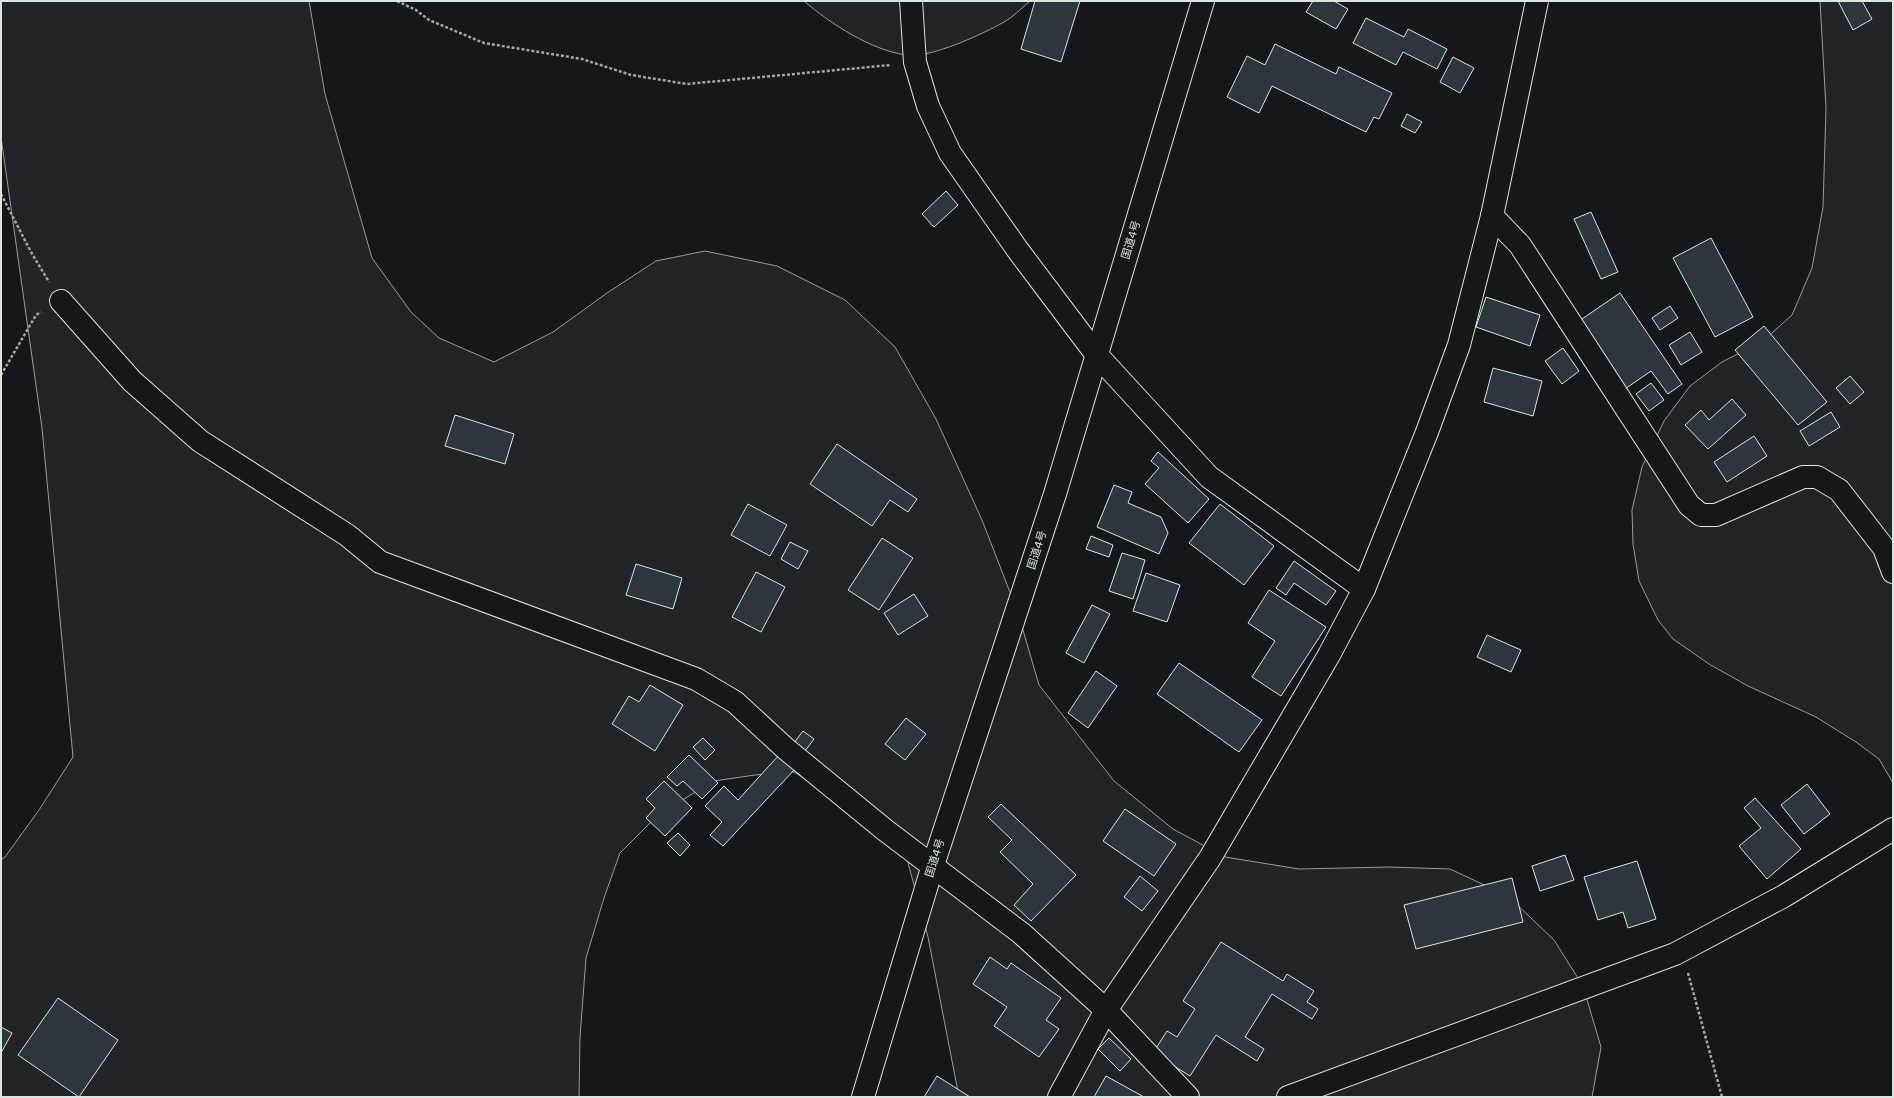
<svg xmlns="http://www.w3.org/2000/svg" width="1894" height="1098" viewBox="0 0 1894 1098" font-family="'Varela Round','Noto Sans JP',sans-serif">
  <style>
    .green { fill: #202428; stroke: #939e99 }
    .building { fill: #2c363c; stroke: #d8e6dc }
    .lines { fill: none; stroke-linecap: round; stroke-linejoin: round }
    .minor-casing { stroke: #d8e6dc; stroke-width: 24 }
    .highway-casing { stroke: #d8e6dc; stroke-width: 24 }
    .path { stroke: #9da8a2; stroke-width: 2.5; stroke-dasharray: 3 2; stroke-linecap: butt }
    .minor { stroke: #14181c; stroke-width: 22 }
    .highway { stroke: #14181c; stroke-width: 22 }
    .labels { text-anchor: middle; dominant-baseline: central; stroke-width: 3; stroke-linejoin: round; paint-order: stroke }
    .street-label { font-size: 11px; fill: #d8e6dc; stroke: #14181c }
  </style>
  <rect width="100%" height="100%" fill="#14181c"/>
  <!-- green -->
  <g class="green">
    <path d="M1,1H309L325,94L372,258L411,312L439,338L494,362L553,332L607,293L656,261L705,251L777,266L845,300L895,347L936,419L982,520L1018,613L1039,685L1114,781L1173,829L1225,857L1299,869L1389,867L1450,869L1508,896L1554,940L1583,986L1601,1047L1592,1097H959L928,937L907,859L840,800L794,772L755,775L714,781L659,814L620,853L604,898L586,958L580,1037L579,1097H1V860L5,857L39,810L73,757L42,428L1,137Z"/>
    <path d="M804,1H1030C1022,8 1013,17 1004,22C983,34 929,59 906,55C871,50 831,24 804,1Z"/>
    <path d="M1820,1H1893V783L1879,759L1856,742L1816,717L1748,686L1709,664L1673,639L1658,620L1639,581L1633,544L1632,510L1642,467L1664,421L1690,386L1722,362L1763,341L1792,315L1812,268L1823,207L1826,108Z"/>
  </g>
  <!-- building -->
  <g class="building">
    <path d="M1035,1H1080L1061,62L1021,49Z"/>
    <path d="M1313,1H1334L1348,9L1336,29L1306,12Z"/>
    <path d="M1838,1H1862L1872,19L1853,30Z"/>
    <path d="M1366,18L1404,37L1408,29L1447,49L1437,69L1403,52L1396,65L1353,43Z"/>
    <path d="M1275,44L1336,74L1339,67L1392,93L1379,119L1374,117L1366,132L1272,86L1259,113L1227,97L1247,56L1265,65Z"/>
    <path d="M1453,57L1474,68L1460,93L1440,82Z"/>
    <path d="M1407,114L1422,122L1415,133L1401,126Z"/>
    <path d="M946,191L958,205L934,227L922,214Z"/>
    <path d="M1591,212L1618,272L1601,279L1574,219Z"/>
    <path d="M1711,238L1753,317L1715,337L1673,258Z"/>
    <path d="M1620,293L1682,384L1668,394L1651,371L1625,389L1579,321Z"/>
    <path d="M1486,297L1540,315L1530,346L1476,327Z"/>
    <path d="M1670,306L1678,318L1660,330L1652,318Z"/>
    <path d="M1764,326L1827,402L1798,425L1735,350Z"/>
    <path d="M1690,332L1702,352L1681,365L1669,345Z"/>
    <path d="M1563,348L1579,371L1562,384L1545,361Z"/>
    <path d="M1493,368L1542,381L1533,416L1484,402Z"/>
    <path d="M1850,376L1864,392L1850,404L1836,388Z"/>
    <path d="M1651,383L1664,400L1649,411L1636,394Z"/>
    <path d="M1732,399L1746,415L1708,449L1685,425L1701,410L1709,420Z"/>
    <path d="M1831,412L1840,427L1809,446L1800,431Z"/>
    <path d="M455,415L514,434L505,464L445,446Z"/>
    <path d="M1754,436L1767,456L1727,482L1714,462Z"/>
    <path d="M837,444L917,499L908,512L890,500L872,526L810,484Z"/>
    <path d="M1158,452L1209,499L1188,523L1145,484L1159,468L1151,461Z"/>
    <path d="M1114,485L1132,492L1128,503L1161,517L1168,533L1159,554L1097,527Z"/>
    <path d="M748,504L787,525L770,556L731,535Z"/>
    <path d="M1220,504L1274,546L1244,585L1189,543Z"/>
    <path d="M1091,536L1113,545L1109,557L1086,549Z"/>
    <path d="M882,538L913,558L879,610L848,590Z"/>
    <path d="M790,542L808,551L798,569L781,559Z"/>
    <path d="M1122,553L1145,560L1133,599L1109,591Z"/>
    <path d="M1294,561L1336,591L1326,605L1294,583L1286,595L1276,588Z"/>
    <path d="M636,564L682,578L673,609L626,595Z"/>
    <path d="M756,572L785,587L761,632L732,617Z"/>
    <path d="M1146,573L1180,585L1167,622L1133,611Z"/>
    <path d="M1269,590L1326,627L1281,696L1252,677L1275,641L1248,623Z"/>
    <path d="M914,594L928,616L898,635L884,613Z"/>
    <path d="M1092,605L1110,614L1084,663L1066,653Z"/>
    <path d="M1487,635L1521,650L1511,672L1477,657Z"/>
    <path d="M1179,663L1262,720L1239,752L1157,694Z"/>
    <path d="M1096,671L1117,686L1088,728L1068,713Z"/>
    <path d="M650,685L683,705L655,751L612,724L629,696L639,702Z"/>
    <path d="M906,718L926,734L905,760L885,744Z"/>
    <path d="M803,731L814,739L805,751L794,743Z"/>
    <path d="M703,738L715,750L705,760L693,747Z"/>
    <path d="M780,754L795,769L723,846L710,835L722,822L705,806L724,786L738,800Z"/>
    <path d="M689,755L718,783L702,799L683,781L677,786L667,777Z"/>
    <path d="M664,781L692,808L665,836L646,818L655,808L646,799Z"/>
    <path d="M1807,784L1830,814L1804,834L1781,805Z"/>
    <path d="M1755,798L1801,849L1767,879L1739,846L1761,828L1744,808Z"/>
    <path d="M1001,804L1076,875L1031,921L1014,905L1033,884L1000,852L1012,840L988,817Z"/>
    <path d="M1125,809L1176,844L1154,876L1103,841Z"/>
    <path d="M678,833L690,845L680,856L667,843Z"/>
    <path d="M1565,855L1574,880L1540,891L1532,866Z"/>
    <path d="M1637,861L1656,919L1628,928L1623,912L1598,920L1584,877Z"/>
    <path d="M1140,876L1158,891L1142,911L1124,897Z"/>
    <path d="M1512,878L1523,922L1416,949L1404,905Z"/>
    <path d="M1221,942L1283,981L1287,974L1314,991L1307,1002L1318,1009L1312,1019L1272,994L1245,1037L1264,1049L1257,1061L1216,1035L1190,1076L1153,1053L1167,1031L1177,1037L1195,1009L1183,1001Z"/>
    <path d="M990,957L1007,969L1011,963L1061,998L1046,1020L1059,1029L1039,1057L994,1026L1007,1007L973,984Z"/>
    <path d="M58,998L118,1040L79,1097L18,1055Z"/>
    <path d="M1,1027L12,1033L1,1053Z"/>
    <path d="M1109,1038L1131,1059L1120,1071L1098,1049Z"/>
    <path d="M937,1076L970,1097H924Z"/>
    <path d="M1106,1076L1144,1097H1094Z"/>
  </g>
  <g class="lines">
    <defs>
      <g id="minor">
        <path d="M911,1L915,62L928,106L950,153L1017,249L1096,354L1209,477L1364,589"/>
        <path d="M1492,216L1520,245L1689,505L1701,515H1716L1803,477H1817L1839,490L1884,548L1893,572"/>
        <path d="M61,301L132,381L200,441L347,535L380,562L696,679L735,702L786,749L885,830L1021,933L1106,1010L1188,1097"/>
        <path d="M1059,1097L1106,1010L1210,858L1329,655L1364,589L1427,432L1459,345L1492,216L1537,1"/>
        <path d="M1288,1097L1675,954L1784,896L1893,829"/>
      </g>
      <path id="highway" d="M863,1097L933,865L1055,494L1203,1"/>
    </defs>
    <!-- minor casing -->
    <use href="#minor" class="minor-casing"/>
    <!-- highway casing -->
    <use href="#highway" class="highway-casing"/>
    <!-- path -->
    <g class="path">
      <path d="M397,1L416,10L429,20L484,43L582,59L631,75L687,84L891,65"/>
      <path d="M1,194L31,252L49,282"/>
      <path d="M1,375L36,315L41,312"/>
      <path d="M1688,973L1722,1097"/>
    </g>
    <!-- minor -->
    <use href="#minor" class="minor"/>
    <!-- highway -->
    <use href="#highway" class="highway"/>
  </g>
  <g class="labels">
    <!-- street labels -->
    <g class="street-label">
      <text transform="translate(1131 240) rotate(-73)">国道4号</text>
      <text transform="translate(1037 550) rotate(-72)">国道4号</text>
      <text transform="translate(935 858) rotate(-72)">国道4号</text>
    </g>
  </g>
  <!-- border -->
  <rect width="1894" height="1098" fill="none" stroke="#d8e6dc" stroke-width="4"/>
</svg>
